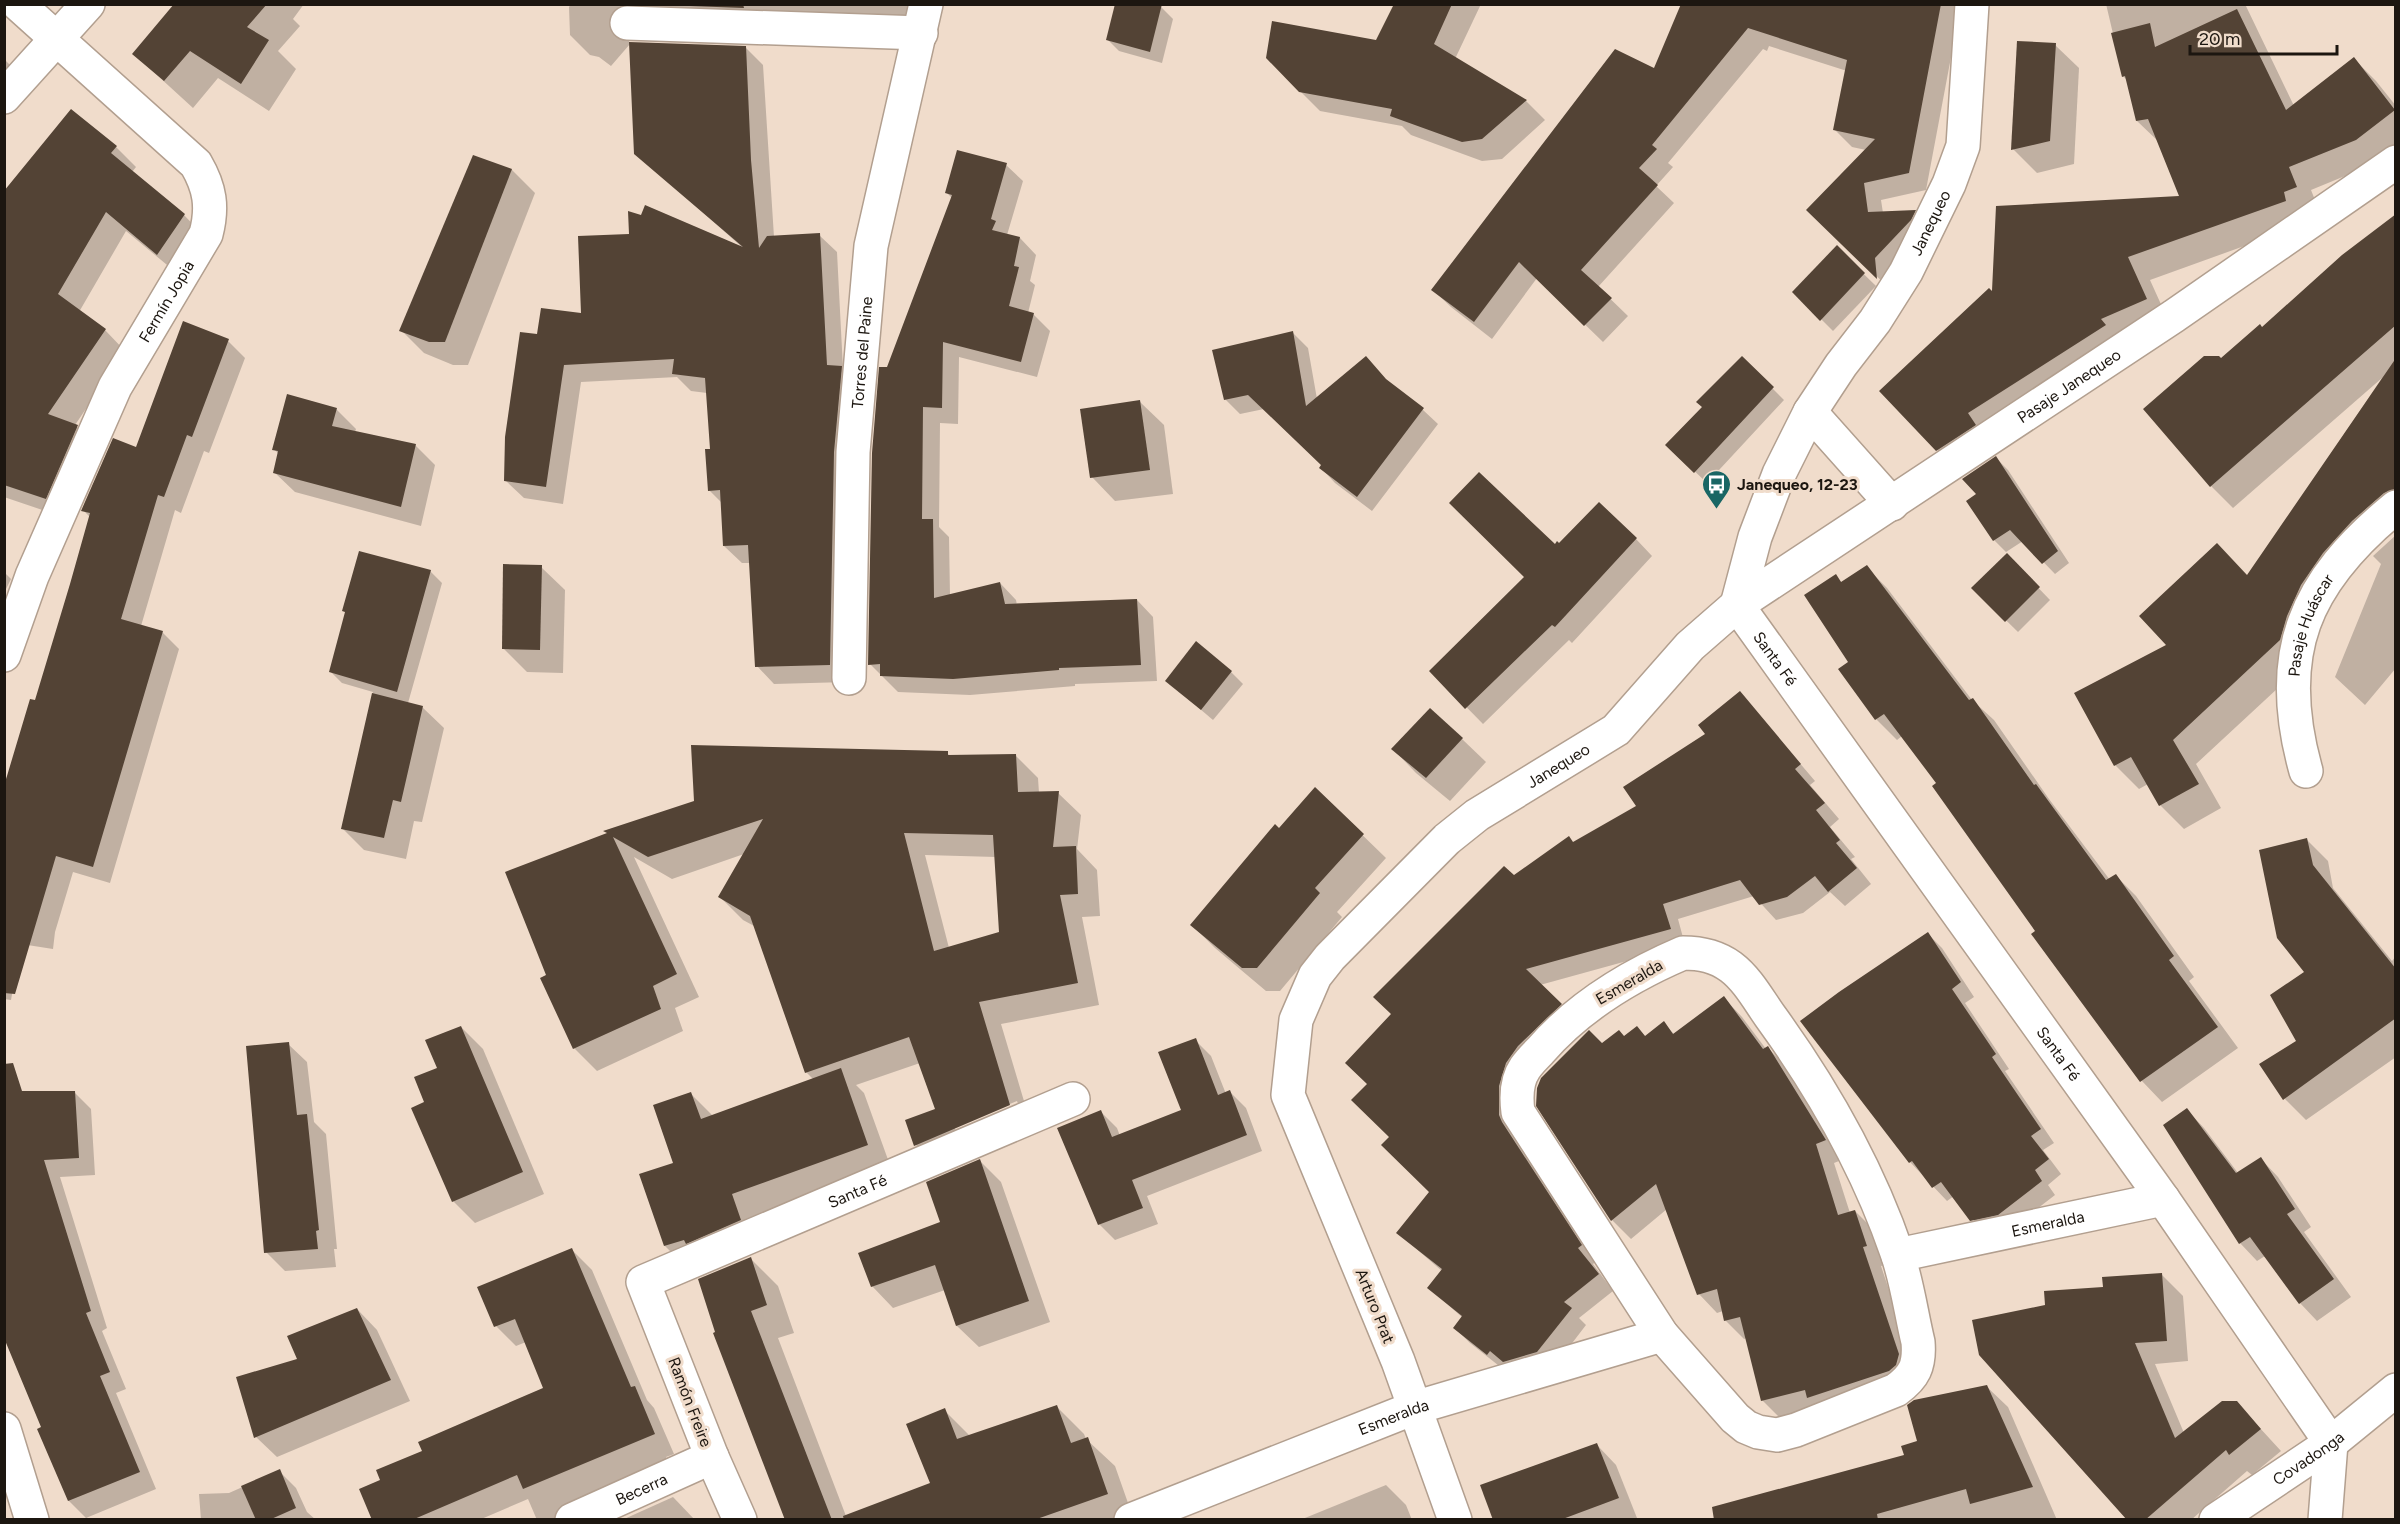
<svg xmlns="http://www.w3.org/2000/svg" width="2400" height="1524" viewBox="0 0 2400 1524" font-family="Figtree,sans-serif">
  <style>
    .shadow { fill: #0003; fill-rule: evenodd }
    .building { fill: #534335; fill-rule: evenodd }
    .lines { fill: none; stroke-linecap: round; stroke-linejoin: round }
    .street-casing { stroke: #b29f8f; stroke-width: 36 }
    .street { stroke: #fff; stroke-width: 33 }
    .labels { text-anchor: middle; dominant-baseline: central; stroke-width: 6; stroke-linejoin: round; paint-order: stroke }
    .street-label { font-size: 16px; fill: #1c1610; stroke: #f0dccb }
    .poi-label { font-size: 16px; font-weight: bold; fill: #1c1610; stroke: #f0dccb; text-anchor: start }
  </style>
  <rect width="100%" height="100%" fill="#f0dccb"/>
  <!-- shadow -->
  <g class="shadow">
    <path d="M177,4H304L293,19L300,26L278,51L296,69L269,111L218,78L193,108L134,54Z"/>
    <path d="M571,4H915L910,32H630L629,43L745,47L763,65L774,237L819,235L837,252L843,369L859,385L847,682L774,684L757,666L751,563H742L724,546L722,503L709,490L711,450L707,393L691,391L677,377L581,382L563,504L524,498L506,481L539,336L743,248L636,153L630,44L611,66L599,57L590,55L570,35L569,7Z"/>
    <path d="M1152,4L1161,7L1173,19L1162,63L1119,51L1107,39Z"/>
    <path d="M1395,4H1481L1455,59L1526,101L1545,120L1502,159L1482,161L1411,135L1402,126L1320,111L1300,91L1377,42Z"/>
    <path d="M1683,4H1961L1926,190L1881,200L1883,213L1915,211L1932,228L1894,293L1826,227L1866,150L1852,147L1835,130L1847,71L1769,46L1767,51L1763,49L1668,163L1673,167L1656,186L1674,203L1598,287L1628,316L1603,342L1537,278L1492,339L1451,307L1433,290L1655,71Z"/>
    <path d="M2106,4H2245L2294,106L2354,59L2376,81L2396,106V149L2379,162L2311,190L2319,210L2308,223L2150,280L2169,322L1960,473L1937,450L1993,294L2181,198L2159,142L2137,121L2128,81L2123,76Z"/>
    <path d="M2055,45L2079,68L2074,164L2037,173L2013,149Z"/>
    <path d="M4,59L10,65L4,71Z"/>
    <path d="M116,147L136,167L132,172L184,215L204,236L178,274L126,231L79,312L105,330L125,351L75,425L97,447L66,518L4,497V193Z"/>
    <path d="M474,157L512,170L535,193L468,365H453L424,353L401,330Z"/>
    <path d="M1006,165L1023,181L1007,235L1020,238L1036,255L1030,281L1035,285L1028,313L1033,314L1050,331L1037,377L959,357L958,424L940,423L939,527L949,537L950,596L1000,583L1016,600L1017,605L1137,600L1153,617L1157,681L1075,684V686L970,695L898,692L870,664L888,369L953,199L947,193Z"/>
    <path d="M2396,231V527L2346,576L2325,608L2304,664L2196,764L2221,808L2184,829L2160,805L2148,784L2139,789L2115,765L2076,693L2169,646L2248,577L2382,378L2233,508L2211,486L2221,360Z"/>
    <path d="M1837,248L1876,286L1833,331L1794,292Z"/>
    <path d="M1293,333L1308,348L1317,399L1391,385L1423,410L1438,424L1372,511L1335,483L1321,468L1323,465L1264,409L1240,414L1225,399Z"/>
    <path d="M228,341L245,358L209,453L204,451L181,513L175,510L141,626L162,632L179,649L110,883L73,872L55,932L53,949L21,944L11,1000L4,999V777L8,778L36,702L90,517L83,510Z"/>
    <path d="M1742,358L1784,400L1707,483L1667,445L1704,407Z"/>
    <path d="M1140,402L1164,425L1173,494L1115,501L1092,477Z"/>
    <path d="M336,409L356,429L355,432L415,445L435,465L421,526L295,492L274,472L279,454L274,449Z"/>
    <path d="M1996,458L2008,470L2069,563L2055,574L2023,541L2006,552L1994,540L1979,494Z"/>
    <path d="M2396,535V668L2365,705L2335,677L2381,564L2373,556Z"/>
    <path d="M1636,539L1652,556L1572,643L1569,640L1483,724L1431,671L1526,577L1555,546Z"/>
    <path d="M2007,555L2050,600L2018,632L1973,588Z"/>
    <path d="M541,567L565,590L563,673L527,672L503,648Z"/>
    <path d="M1866,567L1887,588L1972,700L1994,720L2049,799L2110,880L2115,875L2136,896L2194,977L2189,981L2238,1048L2162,1102L2142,1081L2033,934L2037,931L1938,784L1902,736L1897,740L1876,719L1850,662L1836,576L1842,583Z"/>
    <path d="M430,571L442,583L408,703L422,707L444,728L422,822L414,821L406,859L364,850L343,829L373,692L342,683L330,671Z"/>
    <path d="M4,572L11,579L4,593Z"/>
    <path d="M1231,672L1243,684L1213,720L1167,681Z"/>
    <path d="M1740,693L1815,781L1810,785L1839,819L1830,827L1855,857L1851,859L1871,884L1845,906L1830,892L1803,913L1776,920L1754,896L1678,919L1685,945L1540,985L1576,1020L1521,1080L1596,1261L1593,1264L1613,1291L1579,1318L1586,1325L1553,1368L1503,1369L1470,1343L1455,1328L1463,1318L1429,1288L1442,1271L1398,1233L1431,1192L1390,1137L1369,1084L1393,1015L1514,877L1638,806L1707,734Z"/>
    <path d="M1462,739L1486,762L1450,801L1416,773L1393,749Z"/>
    <path d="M947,753L951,757L1015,755L1038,778L1039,793H1058L1081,815L1077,849L1097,870L1100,916L1082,917L1099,1005L1001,1024L1032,1128L938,1168L916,1145L907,1121L937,1110L920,1063L856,1085L864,1093L891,1168L688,1269L665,1246L675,1164L691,1094L713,1116L814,1080L806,1072L756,927L743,920L720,897L744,854L672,879L634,857L699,997L675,1008L683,1031L597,1071L574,1048L542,979L548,976L609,834ZM925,855L996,857L1000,933L949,948ZM1017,1101L1018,1104L955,1130V1127Z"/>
    <path d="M1316,790L1386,858L1337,912L1342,917L1280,991H1266L1215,948L1192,925Z"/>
    <path d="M2307,840L2328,861L2333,888L2392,961L2396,956V1057L2306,1120L2285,1099L2298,1041L2306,972Z"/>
    <path d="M1928,934L1942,948L1974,997L1965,1003L2009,1069L2005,1071L2054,1143L2043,1150L2061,1174L2048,1185L2055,1195L2012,1228L1985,1234L1954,1196L1947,1201L1910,1162L1802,1021Z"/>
    <path d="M1724,998L1742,1017L1766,1049L1768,1048L1786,1066L1844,1159L1834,1163L1850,1213L1855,1211L1874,1230L1885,1265L1881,1266L1917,1374L1781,1419L1762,1400L1747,1338L1744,1339L1725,1320L1723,1311L1717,1313L1699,1294L1667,1209L1631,1239L1612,1220L1602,1045L1625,1037L1637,1028L1646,1037L1663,1023L1675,1035Z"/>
    <path d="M461,1027L483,1049L544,1194L475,1223L453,1201L426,1103L439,1068Z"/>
    <path d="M1195,1040L1211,1056L1226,1094L1230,1092L1246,1108L1262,1151L1147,1196L1158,1224L1115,1240L1099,1224L1101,1112L1117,1128L1120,1136L1183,1111Z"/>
    <path d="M288,1044L307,1062L314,1122L326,1134L337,1249H334L336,1267L285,1271L266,1252Z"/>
    <path d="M4,1092H74L91,1109L95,1175L60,1177L107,1328L102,1331L126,1389L116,1393L156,1489L86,1518L69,1501L39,1430L43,1428Z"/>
    <path d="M2187,1110L2204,1128L2238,1173L2261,1159L2278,1177L2311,1227L2304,1232L2351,1297L2317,1321L2300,1303L2265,1256L2257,1261L2240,1243Z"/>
    <path d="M980,1161L1001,1182L1050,1322L979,1347L957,1326L945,1290L893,1308L872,1286L942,1223Z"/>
    <path d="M572,1250L592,1270L647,1400L654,1408L674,1454L666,1457L677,1481L591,1520H537L528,1499L479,1520H390L424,1452L545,1388L526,1342L516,1346L496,1326L479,1288Z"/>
    <path d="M750,1258L778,1286L794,1333L778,1338L846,1516L932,1484L944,1410L970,1436L1056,1406L1084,1434L1086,1439L1115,1466L1134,1520H787L715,1333Z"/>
    <path d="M2161,1274L2183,1296L2188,1361L2155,1364L2184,1433L2236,1402L2281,1451L2252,1475L2247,1471L2191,1520H2129L2047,1306Z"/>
    <path d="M357,1309L377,1330L410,1401L277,1457L256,1437L299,1360Z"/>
    <path d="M1987,1387L2008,1407L2057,1520H1790L1905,1456L1919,1442Z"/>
    <path d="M1597,1445L1616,1465L1637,1518L1495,1520Z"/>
    <path d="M279,1471L296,1488L307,1512L316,1520H201L199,1494L229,1493Z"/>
    <path d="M1386,1485L1406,1505L1412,1520H1300Z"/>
    <path d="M673,1497L695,1520H622Z"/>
  </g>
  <!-- building -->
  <g class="building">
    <path d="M174,4H267L247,27L269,40L241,84L190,51L164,81L132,54Z"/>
    <path d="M635,4H743L744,8Z"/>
    <path d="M1115,4H1162L1150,52L1106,40Z"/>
    <path d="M1394,4H1452L1434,44L1527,100L1482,139L1462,142L1390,116L1392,109L1299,92L1266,58L1272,21L1376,40Z"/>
    <path d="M1681,4H1941L1909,173L1864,183L1868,212L1916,210L1911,220L1875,258L1877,279L1806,210L1875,139L1833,130L1847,60L1748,28L1652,145L1657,149L1639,168L1658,185L1581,270L1612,298L1584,326L1519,262L1474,322L1431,290L1615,49L1654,68Z"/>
    <path d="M2237,9L2286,110L2354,57L2395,110L2356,140L2289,167L2297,187L2284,192L2286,201L2128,257L2147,299L2101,319L2106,325L1968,413L1976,425L1936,451L1879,391L1989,288L1992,291L1996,206L2179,196L2148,119L2136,121L2125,76L2122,77L2111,33L2150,23L2155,47Z"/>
    <path d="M2017,41L2056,43L2050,141L2011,150Z"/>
    <path d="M629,42L746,46L751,160L759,248L767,236L820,233L827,365L842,366L834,452L830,665L755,667L748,545L723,546L720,490L708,491L705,449H710L705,378L672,374L674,359L564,365L546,487L504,481L505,437L520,332L537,334L541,308L581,313L578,236L629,234L628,211L641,215L645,205L743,247L634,154Z"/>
    <path d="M71,109L117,146L111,153L185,214L157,255L106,212L58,294L106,329L48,414L78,425L46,499L4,485V191Z"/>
    <path d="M957,150L1007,163L991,219L996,221L992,230L1020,237L1014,266L1019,267L1009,306L1034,313L1021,362L943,342L942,408L923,407L922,519H933L934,598L1000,582L1005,604L1137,599L1141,665L1059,668V670L953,679L880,676V664L868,665L872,453L879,367H887L952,195L945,193Z"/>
    <path d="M473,155L512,169L445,342H429L399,331Z"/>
    <path d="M2396,214V325L2210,487L2143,409L2204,356H2219L2221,358L2260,324L2262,327L2342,255Z"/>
    <path d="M1837,245L1865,273L1820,321L1792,292Z"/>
    <path d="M183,321L229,339L192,437L187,435L164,497L158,495L121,619L163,631L93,867L56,856L15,994L4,993V786L30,699L35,700L70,584L90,513L81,511L113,438L136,447Z"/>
    <path d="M1293,331L1306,406L1366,356L1386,379L1424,408L1357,497L1319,468L1321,465L1248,395L1224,400L1212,350Z"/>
    <path d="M1742,356L1774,387L1694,473L1665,445L1702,407L1696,402Z"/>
    <path d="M2396,358V489L2384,493L2352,521L2323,553L2301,585L2287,616L2280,640L2173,740L2199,784L2159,806L2131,757L2114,766L2074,693L2166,645L2139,616L2217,543L2247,575Z"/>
    <path d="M287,394L337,408L332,426L416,444L401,507L273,473L278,451L272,450Z"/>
    <path d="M1140,400L1150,470L1090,478L1080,409Z"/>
    <path d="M1996,456L2058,551L2042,564L2010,530L1993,541L1966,501L1976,494L1962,479Z"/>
    <path d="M1479,472L1555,544L1557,541L1559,543L1599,502L1637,538L1555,627L1552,625L1465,709L1429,671L1524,577L1449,503Z"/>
    <path d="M359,551L431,570L397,692L329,672L345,612L342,611Z"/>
    <path d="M2007,553L2040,587L2005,622L1971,588Z"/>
    <path d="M503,564L542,565L540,650L502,649Z"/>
    <path d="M1867,565L1969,700L1973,698L2034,785L2036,784L2106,880L2116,874L2174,956L2169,960L2218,1027L2140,1082L2031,934L2035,931L1932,786L1936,783L1884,714L1875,720L1838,669L1848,662L1804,595L1836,574L1841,582Z"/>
    <path d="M1196,641L1232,671L1201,710L1165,681Z"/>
    <path d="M1740,691L1801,764L1795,769L1825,803L1816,810L1840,840L1836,843L1857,868L1828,892L1815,876L1787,897L1759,905L1740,880L1663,904L1671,929L1526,969L1562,1004L1518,1046L1506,1063L1499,1086V1115L1502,1122L1582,1245L1578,1248L1599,1274L1564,1302L1572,1308L1537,1352L1503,1362L1490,1351L1487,1355L1453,1328L1462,1316L1427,1288L1442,1269L1396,1233L1429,1192L1381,1145L1389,1137L1351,1100L1367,1084L1345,1063L1391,1014L1373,997L1504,866L1514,875L1569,836L1573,842L1636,806L1623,787L1705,734L1698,725Z"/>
    <path d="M372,693L423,706L401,802L393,800L384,838L341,829Z"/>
    <path d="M1430,708L1463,738L1426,778L1391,749Z"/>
    <path d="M691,745L948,751V755L1016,754L1018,792L1059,791L1053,847L1076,846L1078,894L1060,895L1078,983L979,1002L1010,1105L914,1146L905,1120L935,1109L909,1037L805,1073L750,916L718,897L763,819L648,857L613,837L677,974L653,986L661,1009L573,1049L540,978L546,975L505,872L607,833L603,831L694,801ZM904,833L993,835L999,932L934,951Z"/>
    <path d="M1315,787L1364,834L1315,888L1320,893L1257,968H1242L1190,925L1275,824L1279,828Z"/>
    <path d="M2307,838L2313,865L2396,969V1018L2283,1100L2259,1064L2296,1041L2270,995L2304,972L2277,938L2259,850Z"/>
    <path d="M1928,932L1961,982L1952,989L1996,1054L1992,1057L2041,1129L2031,1136L2049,1159L2035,1170L2042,1181L1998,1215L1970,1221L1941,1182L1932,1188L1912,1161L1909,1163L1800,1021L1839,992Z"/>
    <path d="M1724,996L1763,1049L1768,1046L1826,1140L1816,1144L1838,1215L1855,1210L1867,1246L1863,1247L1899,1354L1896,1365L1889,1371L1807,1398L1805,1390L1761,1401L1740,1317L1724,1321L1717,1289L1697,1295L1656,1184L1611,1221L1536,1106L1537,1088L1541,1078L1589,1030L1602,1043L1619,1030L1624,1036L1637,1026L1645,1036L1664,1021L1673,1034Z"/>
    <path d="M461,1026L523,1172L452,1202L411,1108L424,1102L414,1077L437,1068L425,1040Z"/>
    <path d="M1196,1038L1218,1095L1230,1090L1247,1135L1132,1180L1143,1208L1098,1225L1057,1128L1101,1110L1112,1137L1181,1110L1158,1052Z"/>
    <path d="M289,1042L297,1115L307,1114L319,1230L316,1231L318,1249L264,1253L246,1046Z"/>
    <path d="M13,1063L22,1091H75L79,1158L44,1160L91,1311L86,1313L110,1372L100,1376L140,1472L68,1501L37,1429L41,1427L4,1338V1064Z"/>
    <path d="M841,1068L868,1145L732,1194L741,1220L686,1244L684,1240L664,1246L639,1174L673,1163L653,1105L691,1092L701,1119Z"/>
    <path d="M2187,1108L2236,1173L2261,1157L2295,1209L2287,1214L2334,1279L2299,1304L2250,1237L2239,1244L2163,1125Z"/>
    <path d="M980,1159L1029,1301L956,1326L935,1265L871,1287L858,1253L940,1222L926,1182Z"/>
    <path d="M572,1248L631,1387L635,1386L655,1434L523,1489L517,1475L412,1520H372L359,1489L380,1480L376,1470L422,1451L418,1442L543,1388L515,1319L494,1327L477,1287Z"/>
    <path d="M751,1257L767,1305L751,1311L832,1520H785L713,1333L715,1332L698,1279Z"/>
    <path d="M2162,1273L2167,1341L2135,1343L2175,1438L2222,1401H2237L2261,1429L2229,1455L2226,1450L2145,1520H2127L1979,1355L1972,1320L2045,1305L2044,1291L2103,1287L2102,1277Z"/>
    <path d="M357,1308L391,1380L254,1438L236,1377L297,1359L287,1336Z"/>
    <path d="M1987,1385L2033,1487L1970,1504L1966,1489L1877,1514L1878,1520H1714L1712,1507L1904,1455L1901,1446L1917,1441L1907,1405L1914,1400Z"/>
    <path d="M1057,1405L1071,1443L1088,1437L1108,1494L1034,1520H844L843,1516L930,1483L906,1424L945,1408L957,1439Z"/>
    <path d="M1597,1443L1619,1498L1560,1520H1493L1480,1485Z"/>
    <path d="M280,1469L296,1508L269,1520H256L241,1486Z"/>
  </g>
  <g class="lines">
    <defs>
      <g id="street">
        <path d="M627,23L921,33"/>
        <path d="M4,97L88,4"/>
        <path d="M1810,412L1892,504"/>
        <path id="s1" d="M1737,605L2163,1199L2331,1443L2325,1520"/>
        <path id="s2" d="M1737,605L1755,537L1779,474L1810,412L1841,365L1875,321L1906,272L1949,184L1963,146L1972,4"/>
        <path id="s3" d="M4,655L32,576L115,387L206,234C213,207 210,188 196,164L18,4"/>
        <path id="s4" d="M849,678L853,452L871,246L926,4"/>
        <path id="s5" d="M2306,771C2273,654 2304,582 2396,507"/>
        <path d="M1683,953C1701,953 1716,956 1731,967C1747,979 1758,999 1770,1016C1823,1089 1868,1168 1897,1253C1907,1281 1911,1313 1918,1342C1920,1366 1914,1377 1896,1390L1796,1430L1777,1435L1758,1432L1746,1427L1735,1418L1662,1335L1518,1112C1516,1097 1516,1081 1525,1068C1529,1062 1535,1056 1540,1051C1579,1006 1629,976 1683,953Z"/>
        <path id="s6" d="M1898,1255L2163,1199"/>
        <path d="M4,1429L32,1520"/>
        <path id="s7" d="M572,1520L712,1457"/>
        <path id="s8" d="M740,1520L712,1457L643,1282L1073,1099"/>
        <path id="s9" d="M1131,1520L1414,1408L1662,1335"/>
        <path id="s10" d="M1455,1520L1398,1361L1288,1095L1296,1020L1315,976L1330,957L1447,839L1477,815L1616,730L1690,646L1737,605L2174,316L2396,162"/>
        <path id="s11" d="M2216,1520L2331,1443L2396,1390"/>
      </g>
    </defs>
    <!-- street casing -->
    <use href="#street" class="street-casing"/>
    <!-- street -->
    <use href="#street" class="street"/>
  </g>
  <!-- icons -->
  <defs>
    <symbol id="bus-pin" viewBox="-11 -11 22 30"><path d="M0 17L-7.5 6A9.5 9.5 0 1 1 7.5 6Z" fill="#196664" stroke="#f0dccb"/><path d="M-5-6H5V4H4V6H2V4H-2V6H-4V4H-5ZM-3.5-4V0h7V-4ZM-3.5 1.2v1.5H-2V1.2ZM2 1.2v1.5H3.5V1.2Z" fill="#fff"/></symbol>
  </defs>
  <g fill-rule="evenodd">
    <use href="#bus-pin" x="1700" y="468" width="33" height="45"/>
  </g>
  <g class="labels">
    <!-- street labels -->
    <g class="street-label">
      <text stroke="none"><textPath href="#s2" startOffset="432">Janequeo</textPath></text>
      <text stroke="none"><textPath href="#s3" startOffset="390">Fermín Jopia</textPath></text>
      <text stroke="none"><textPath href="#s4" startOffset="326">Torres del Paine</textPath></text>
      <text stroke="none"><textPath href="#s10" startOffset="1544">Pasaje Janequeo</textPath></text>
      <text stroke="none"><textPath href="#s5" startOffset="150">Pasaje Huáscar</textPath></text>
      <text stroke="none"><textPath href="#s1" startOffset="66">Santa Fé</textPath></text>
      <text stroke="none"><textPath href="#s10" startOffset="904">Janequeo</textPath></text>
      <text transform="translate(1629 982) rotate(-30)">Esmeralda</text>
      <text stroke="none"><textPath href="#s1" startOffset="552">Santa Fé</textPath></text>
      <text stroke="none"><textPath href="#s8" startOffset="490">Santa Fé</textPath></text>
      <text stroke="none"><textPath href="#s6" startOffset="153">Esmeralda</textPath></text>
      <text transform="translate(1375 1306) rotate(68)">Arturo Prat</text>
      <text transform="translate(690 1402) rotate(69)">Ramón Freire</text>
      <text stroke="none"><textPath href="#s9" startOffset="282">Esmeralda</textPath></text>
      <text stroke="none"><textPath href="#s11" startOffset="111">Covadonga</textPath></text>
      <text stroke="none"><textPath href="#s7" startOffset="76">Becerra</textPath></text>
    </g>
    <!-- poi labels -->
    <g class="poi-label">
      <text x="1737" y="484">Janequeo, 12-23</text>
    </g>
  </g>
  <!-- border -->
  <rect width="2400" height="1524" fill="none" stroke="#1c1610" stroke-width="12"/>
  <!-- scale -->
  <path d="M2190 45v9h147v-9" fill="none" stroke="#1c1610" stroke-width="3"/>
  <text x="2199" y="45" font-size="18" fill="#1c1610" stroke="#f0dccb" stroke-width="4.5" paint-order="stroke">20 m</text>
</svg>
